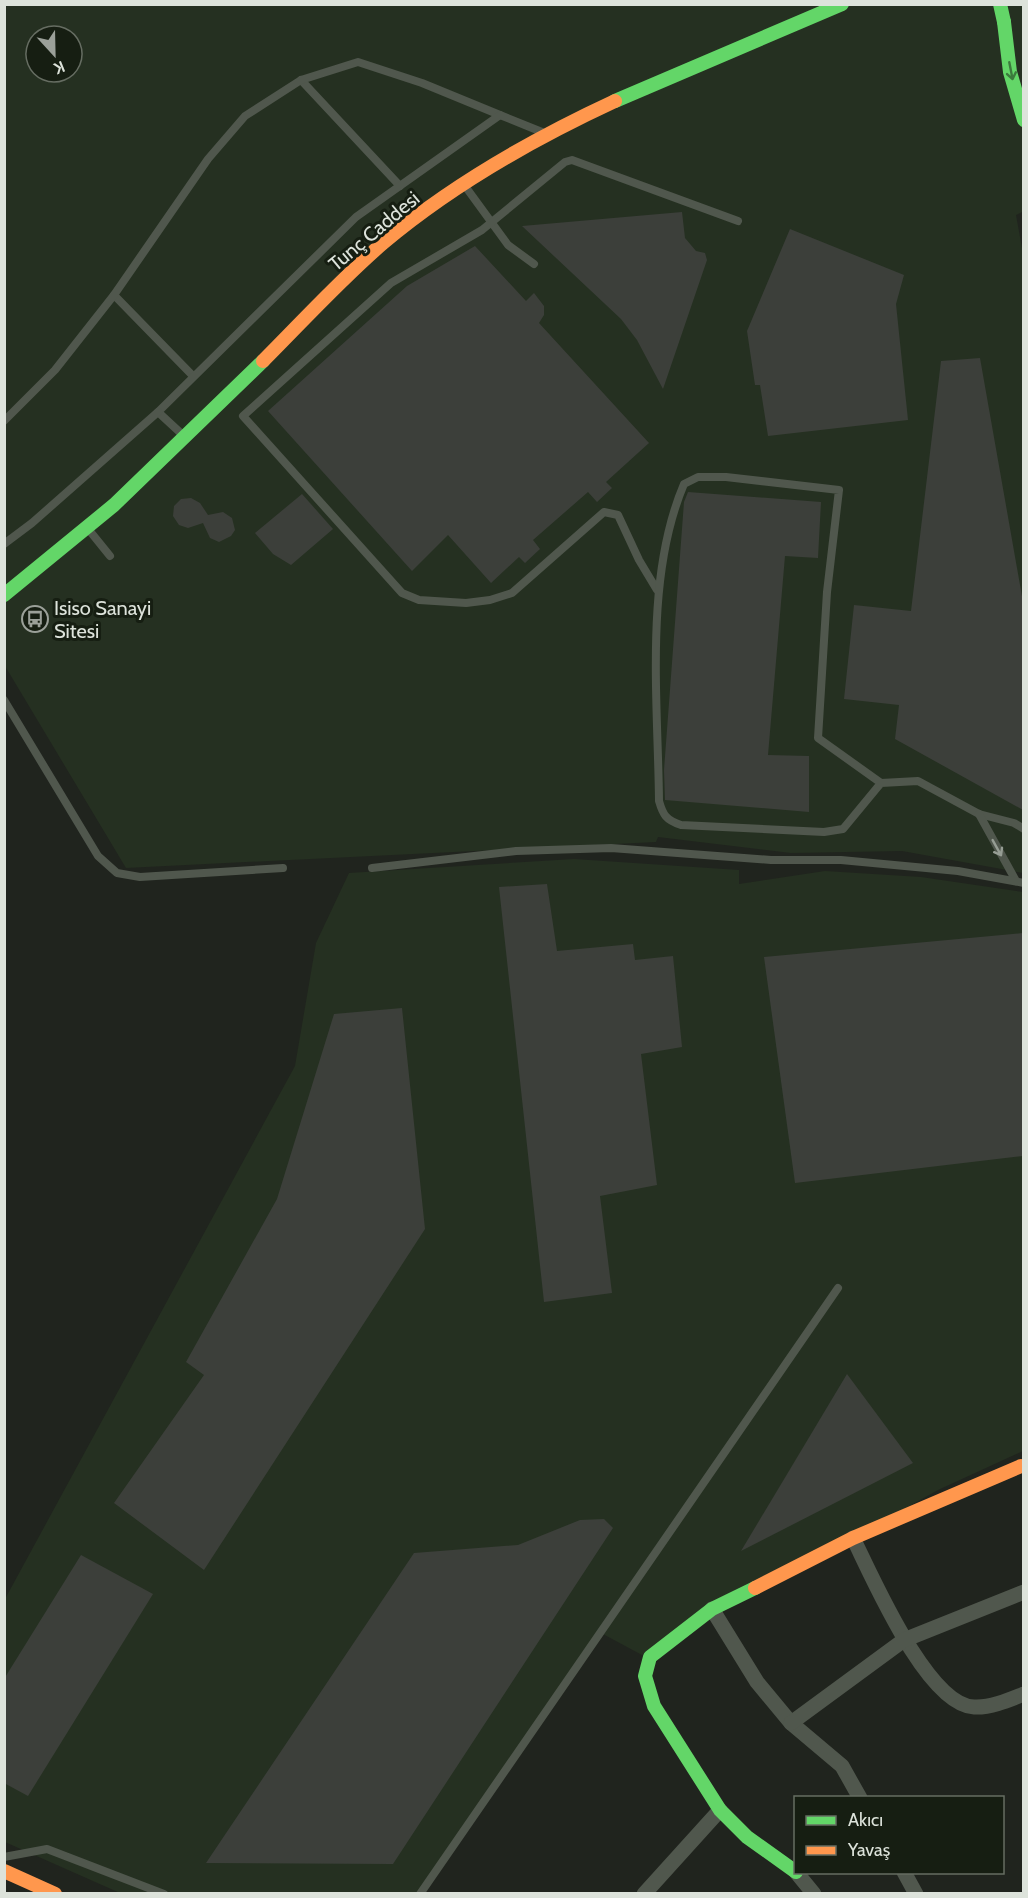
<svg xmlns="http://www.w3.org/2000/svg" width="1028" height="1898" viewBox="0 0 1028 1898" font-family="Cabin,sans-serif">
  <style>
    .built { fill: #253021; fill-rule: evenodd }
    .building { fill: #3c3f3a }
    .lines { fill: none; stroke-linecap: round; stroke-linejoin: round }
    .lane { stroke: #50574d; stroke-width: 8 }
    .street { stroke: #50574d; stroke-width: 15 }
    .fast { stroke: #63d668; stroke-width: 14 }
    .slow { stroke: #ff974d; stroke-width: 14 }
    .oneway { stroke: #3c7a3d }
    .oneway2 { stroke: #969d94 }
    .labels { text-anchor: middle; dominant-baseline: central; stroke-width: 6; stroke-linejoin: round; paint-order: stroke }
    .street-label { font-size: 20px; fill: #dde3db; stroke: #161e12 }
    .poi-label { font-size: 20px; fill: #dde3db; stroke: #161e12; text-anchor: start }
  </style>
  <rect width="100%" height="100%" fill="#20241e"/>
  <!-- built -->
  <g class="built">
    <path d="M4,5H1023L1024,211L1016,215L1024,259L1023,873L902,851L791,853L658,837L656,842L126,868L5,666ZM36,36H72V72H36Z"/>
    <path d="M574,859L739,870V884L825,871L921,877L1023,892V1451L938,1490L642,1655L601,1633L425,1893H120L5,1842V1599L295,1066L316,943L349,873Z"/>
  </g>
  <!-- building -->
  <g class="building">
    <path d="M682,212L685,238L696,251L705,253L707,260L663,389L637,340L621,319L522,226Z"/>
    <path d="M790,229L904,275L896,304L908,420L768,436L760,385H755L747,331Z"/>
    <path d="M475,246L526,301L534,293L544,306V315L539,323L649,443L606,482L612,488L597,502L588,492L533,540L540,549L525,563L519,557L491,583L448,535L412,571L268,411L407,286Z"/>
    <path d="M980,358L1023,602V810L895,739L899,705L844,699L854,605L911,611L941,361Z"/>
    <path d="M688,492L821,502L818,558L785,556L768,755L809,756V812L665,800L664,770L684,502Z"/>
    <path d="M302,494L333,529L291,565L273,554L255,533Z"/>
    <path d="M191,498L200,503L208,515L223,512L232,518L235,530L231,536L219,542L210,538L203,523L188,528L179,525L173,516L174,506L181,499Z"/>
    <path d="M547,884L557,951L633,944L635,960L673,956L682,1047L641,1054L657,1185L600,1196L612,1293L544,1302L499,887Z"/>
    <path d="M1023,933V1156L795,1183L764,957Z"/>
    <path d="M402,1008L425,1229L204,1570L114,1503L204,1375L186,1362L277,1199L334,1014Z"/>
    <path d="M847,1374L913,1463L741,1551Z"/>
    <path d="M604,1519L613,1528L393,1864L206,1863L414,1553L518,1545L580,1520Z"/>
    <path d="M81,1555L153,1594L28,1796L4,1783V1679Z"/>
  </g>
  <g class="lines">
    <!-- lane -->
    <g class="lane">
      <path d="M301,80L400,186"/>
      <path d="M465,186L508,245L534,264"/>
      <path d="M114,295L193,376"/>
      <path d="M4,421L55,370L114,295L208,159L245,116L301,80L358,62L422,83L500,115"/>
      <path d="M185,437L158,412L356,217L500,115L542,132"/>
      <path d="M89,530L110,556"/>
      <path d="M4,544L32,523L158,412"/>
      <path d="M657,590L639,560L618,515L604,512L512,593L490,600L466,603L419,600L402,593L243,416L391,283L482,230L565,162L572,160L738,221"/>
      <path d="M4,700L98,856L117,873L140,877L283,868"/>
      <path d="M881,783L843,829L824,832L681,825C666,820 663,815 659,801C658,700 644,578 684,484L698,477H726L839,490L827,592L818,738L881,783L918,781L979,814L1014,823L1024,829"/>
      <path d="M979,814L1016,881"/>
      <path d="M372,868L516,851L611,848L771,860H841L958,871L1024,883"/>
      <path d="M4,1857L47,1849L164,1894"/>
      <path d="M420,1894L838,1288"/>
    </g>
    <!-- street -->
    <g class="street">
      <path d="M853,1538C872,1576 927,1705 974,1707C990,1708 1009,1700 1024,1694"/>
      <path d="M712,1609L757,1682L791,1723L842,1766L860,1798"/>
      <path d="M791,1723L904,1640L1024,1592"/>
      <path d="M796,1872L814,1894"/>
      <path d="M904,1872L916,1894"/>
      <path d="M644,1894L720,1810"/>
    </g>
    <!-- fast -->
    <g class="fast">
      <path d="M1000,4L1004,22"/>
      <path d="M1004,22L1010,72L1024,120"/>
      <path d="M615,101L842,4"/>
      <path d="M4,595L114,505L263,361"/>
      <path d="M755,1588L712,1609L650,1657L645,1676L654,1706L720,1810L747,1837L796,1872"/>
    </g>
    <!-- slow -->
    <g class="slow">
      <path d="M263,361C302,322 340,280 383,243C452,185 533,139 615,101"/>
      <path d="M755,1588L853,1538L1021,1466"/>
      <path d="M4,1871L55,1894"/>
    </g>
  </g>
  <!-- one-way arrows -->
  <defs><path id="oneway-shaft" d="M-6 0H5M1.5-3L5.5 0L1.5 3" fill="none" stroke-width="1.6" stroke-linecap="round" stroke-linejoin="round" transform="scale(1.5)"/></defs>
  <use class="oneway" href="#oneway-shaft" transform="translate(1011 71) rotate(79)"/>
  <use class="oneway2" href="#oneway-shaft" transform="translate(997 848) rotate(61)"/>
  <!-- icons -->
  <defs>
    <symbol id="bus-ring" viewBox="-11 -11 22 22"><circle r="9.5" fill="#161e12" stroke="#9ba099" stroke-width="1.5"/><path d="M-5-6H5V4H4V6H2V4H-2V6H-4V4H-5ZM-3.5-4V0h7V-4ZM-3.5 1.2v1.5H-2V1.2ZM2 1.2v1.5H3.5V1.2Z" fill="#9ba099"/></symbol>
  </defs>
  <g fill-rule="evenodd">
    <use href="#bus-ring" x="20" y="604" width="30" height="30"/>
  </g>
  <g class="labels">
    <!-- street labels -->
    <g class="street-label">
      <text transform="translate(374 231) rotate(-40)">Tunç Caddesi</text>
    </g>
    <!-- poi labels -->
    <g class="poi-label">
      <text x="54" y="608">Isiso Sanayi<tspan x="54" dy="23">Sitesi</tspan></text>
    </g>
  </g>
  <!-- border -->
  <rect width="1028" height="1898" fill="none" stroke="#dde3db" stroke-width="12"/>
  <!-- legend -->
  <rect x="794" y="1796" width="210" height="78" fill="#161e12" stroke="#666d62" stroke-width="1.5"/>
  <rect x="806" y="1816" width="30" height="9" fill="#63d668" stroke="#666d62" stroke-width="1.5"/>
  <text x="848" y="1826" font-size="18" fill="#dde3db">Akıcı</text>
  <rect x="806" y="1846" width="30" height="9" fill="#ff974d" stroke="#666d62" stroke-width="1.5"/>
  <text x="848" y="1856" font-size="18" fill="#dde3db">Yavaş</text>
  <!-- north arrow -->
  <g transform="translate(54 54) rotate(158)"><circle r="28" fill="#161e12" stroke="#666d62" stroke-width="1.5"/>
  <path d="M0-4.5L10 22L0 15L-10 22Z" fill="#9ba099"/>
  <text y="-9" font-size="16" font-weight="bold" text-anchor="middle" fill="#dde3db">K</text>
  </g>
</svg>
